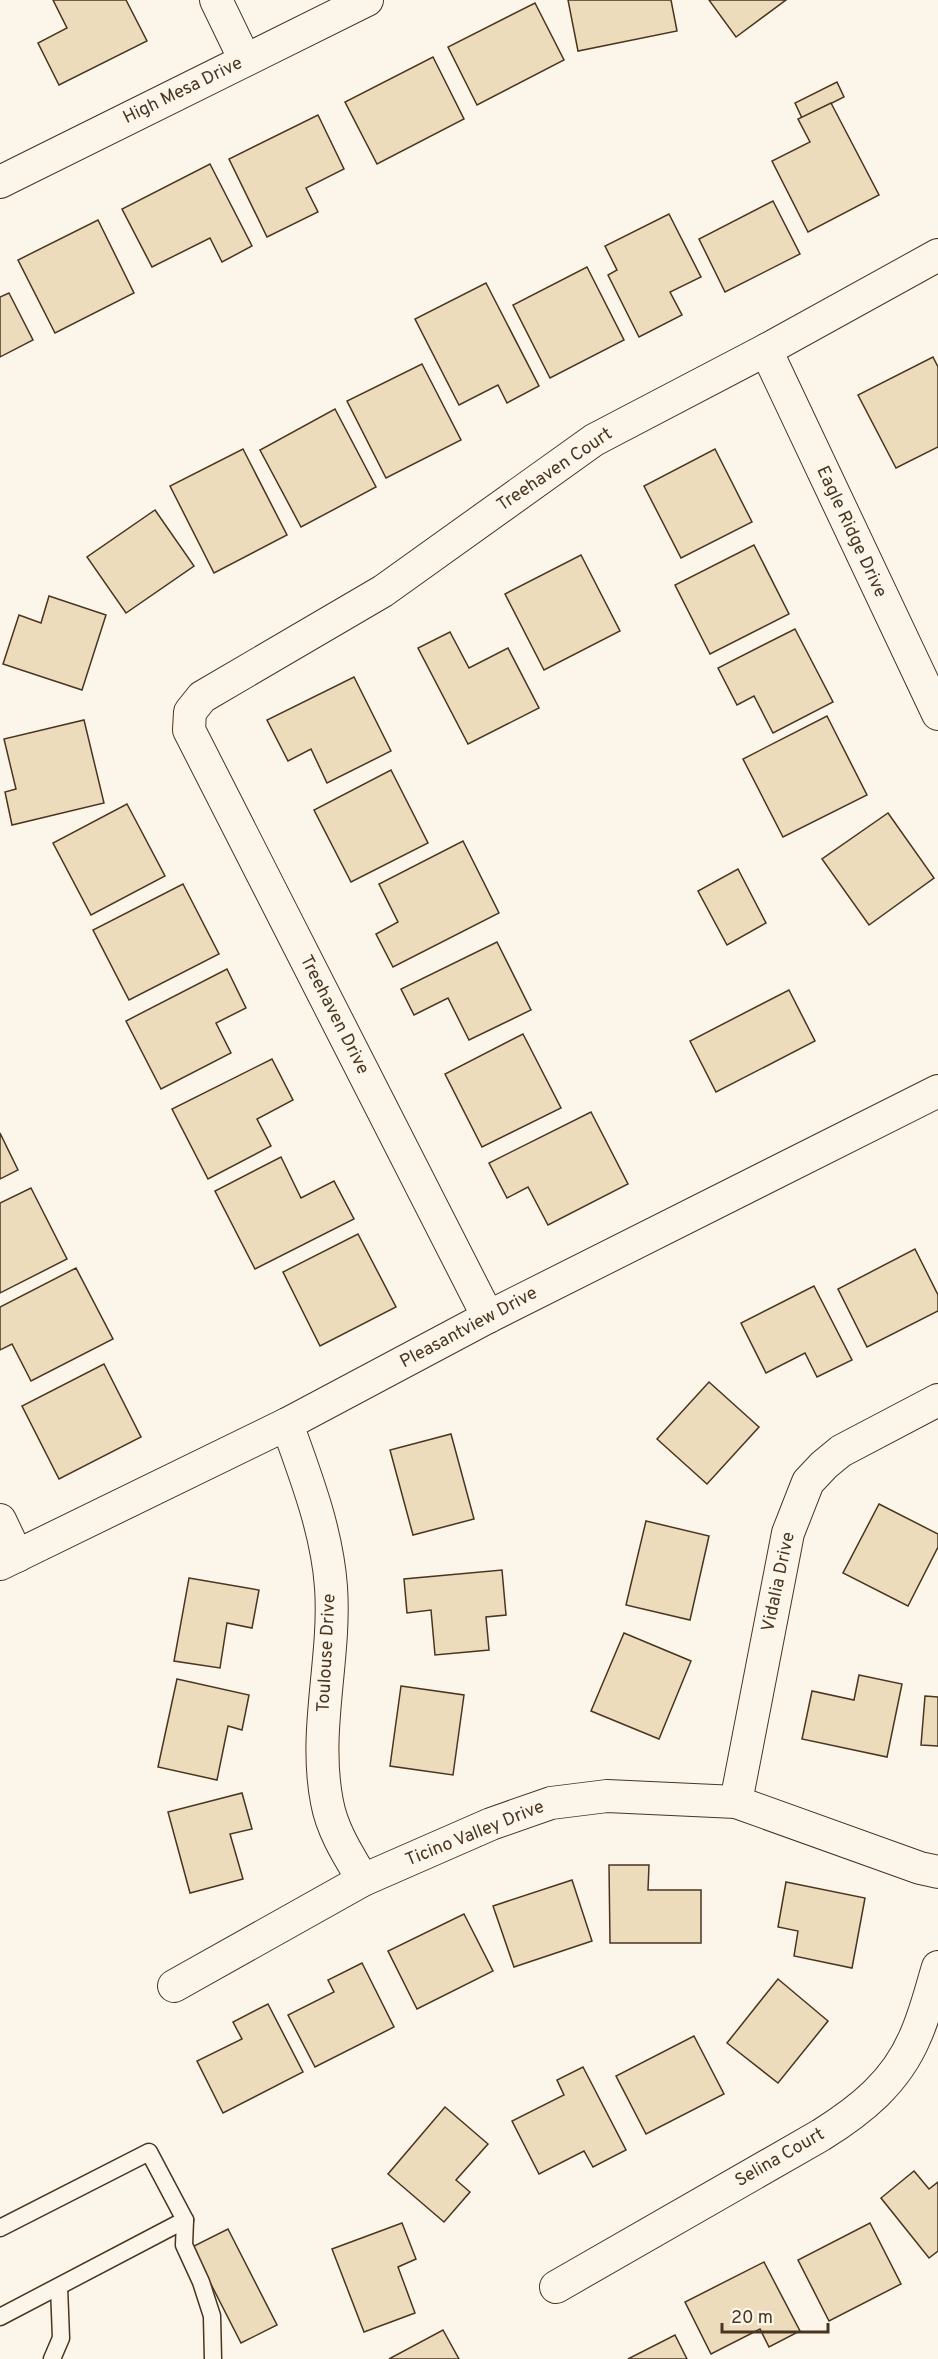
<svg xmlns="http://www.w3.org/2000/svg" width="938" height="2359" viewBox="0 0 938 2359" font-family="Overpass,sans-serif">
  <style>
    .building { fill: #ecdcbc; stroke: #4a3520; stroke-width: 1.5 }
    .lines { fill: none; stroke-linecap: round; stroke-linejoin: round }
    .lane-casing { stroke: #4a3520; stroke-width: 19 }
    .street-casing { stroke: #4a3520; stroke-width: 34 }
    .lane { stroke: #fbf6e9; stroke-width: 16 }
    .street { stroke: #fbf6e9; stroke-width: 32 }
    .labels { text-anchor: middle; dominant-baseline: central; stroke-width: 4.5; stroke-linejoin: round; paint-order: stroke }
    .street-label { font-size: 18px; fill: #4a3520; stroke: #fbf6e9 }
  </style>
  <rect width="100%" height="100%" fill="#fbf6e9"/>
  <!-- building -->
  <g class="building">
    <path d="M53,0H126L147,41L59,85L38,43L67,28Z"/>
    <path d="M568,0H671L677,31L578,51Z"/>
    <path d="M709,0H786L736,37Z"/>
    <path d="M535,3L564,60L477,105L448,47Z"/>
    <path d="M433,57L464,119L377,164L345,102Z"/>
    <path d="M837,82L844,97L802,118L795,103Z"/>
    <path d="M831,103L879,195L808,232L772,161L810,142L798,119Z"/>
    <path d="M318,115L344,169L306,188L318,212L267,237L229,159Z"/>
    <path d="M210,164L252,246L222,262L210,238L152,267L122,209Z"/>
    <path d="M773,201L800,254L725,292L699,239Z"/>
    <path d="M669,214L701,277L670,292L682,315L639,337L608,275L617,270L605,246Z"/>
    <path d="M98,220L134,293L55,333L18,260Z"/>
    <path d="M587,267L624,340L550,378L513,305Z"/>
    <path d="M486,283L539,386L507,403L498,385L459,405L415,319Z"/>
    <path d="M9,293L33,340L0,357V297Z"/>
    <path d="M933,357L938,367V447L896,468L858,395Z"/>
    <path d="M422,364L461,440L386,478L347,401Z"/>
    <path d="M335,409L376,487L301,527L260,450Z"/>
    <path d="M243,449L287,535L214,573L170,486Z"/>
    <path d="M715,449L752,522L681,558L644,486Z"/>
    <path d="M155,510L194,566L126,613L87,557Z"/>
    <path d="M754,545L789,614L710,654L675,585Z"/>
    <path d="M581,555L620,631L544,670L505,594Z"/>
    <path d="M49,596L106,615L82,690L3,664L19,615L41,623Z"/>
    <path d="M795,629L833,702L773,733L754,696L737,705L718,668Z"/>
    <path d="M450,632L469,668L508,648L539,708L468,744L418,648Z"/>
    <path d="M354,677L391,751L327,783L311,749L288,761L267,720Z"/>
    <path d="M827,716L867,795L783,837L743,759Z"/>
    <path d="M84,720L104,803L12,825L5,792L16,789L4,739Z"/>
    <path d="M391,770L428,843L351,882L314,810Z"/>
    <path d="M127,804L165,876L91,915L53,843Z"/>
    <path d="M888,813L934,878L869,925L822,859Z"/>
    <path d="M463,841L499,913L393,967L376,934L398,922L379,884Z"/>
    <path d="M738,869L766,923L727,945L698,891Z"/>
    <path d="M183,884L219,954L129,1000L93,930Z"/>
    <path d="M497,942L531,1010L469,1040L448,998L414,1015L401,989Z"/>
    <path d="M227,969L246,1008L216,1023L231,1053L161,1089L126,1021Z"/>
    <path d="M789,990L815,1041L716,1092L690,1041Z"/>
    <path d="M523,1034L561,1108L482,1147L445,1074Z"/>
    <path d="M272,1059L293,1100L257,1119L271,1146L208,1179L172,1109Z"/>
    <path d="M591,1112L628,1184L548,1225L528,1187L507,1198L489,1163Z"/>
    <path d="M0,1133L18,1170L0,1179Z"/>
    <path d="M281,1157L301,1198L334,1181L354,1219L255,1269L215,1191Z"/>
    <path d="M31,1188L67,1259L0,1293V1203Z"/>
    <path d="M358,1234L396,1307L320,1346L283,1272Z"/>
    <path d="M915,1249L938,1295V1311L867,1347L838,1289Z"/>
    <path d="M76,1268L113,1339L31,1381L12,1344L0,1350V1307Z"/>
    <path d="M814,1286L852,1360L817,1377L805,1353L766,1373L741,1323Z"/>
    <path d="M104,1364L141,1437L59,1479L22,1406Z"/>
    <path d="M709,1382L759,1427L707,1484L657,1439Z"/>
    <path d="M451,1434L474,1519L413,1535L390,1450Z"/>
    <path d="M879,1504L938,1534V1547L908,1606L843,1573Z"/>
    <path d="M646,1521L709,1536L690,1620L626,1605Z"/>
    <path d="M502,1570L506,1615L486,1617L489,1650L435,1655L431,1610L407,1613L404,1579Z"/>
    <path d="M189,1578L259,1590L252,1628L227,1623L220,1668L174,1661Z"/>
    <path d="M624,1633L691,1661L659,1739L591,1711Z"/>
    <path d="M859,1675L902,1684L887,1757L802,1739L812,1691L854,1700Z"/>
    <path d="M177,1679L249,1695L242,1730L228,1726L217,1780L158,1767Z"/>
    <path d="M401,1686L464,1695L453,1775L390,1766Z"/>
    <path d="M925,1696L938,1697V1746L921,1745Z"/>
    <path d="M242,1793L252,1829L230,1834L243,1879L190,1893L168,1812Z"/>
    <path d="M609,1865H649L648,1890H701V1943H610Z"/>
    <path d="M572,1880L592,1941L514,1967L493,1906Z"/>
    <path d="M786,1882L865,1898L852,1968L794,1956L798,1931L778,1927Z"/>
    <path d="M464,1914L493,1971L417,2009L388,1951Z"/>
    <path d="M362,1963L394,2027L315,2067L288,2015L334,1992L328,1980Z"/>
    <path d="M778,1979L828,2021L778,2083L727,2043Z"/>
    <path d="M268,2004L303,2072L223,2113L197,2061L242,2039L233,2022Z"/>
    <path d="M694,2036L724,2094L646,2134L616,2076Z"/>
    <path d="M583,2067L626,2150L593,2167L584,2151L539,2174L512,2121L564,2095L557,2080Z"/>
    <path d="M445,2107L488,2144L456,2180L470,2192L444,2222L388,2174Z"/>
    <path d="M914,2171L929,2189L938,2182V2251L929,2258L881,2198Z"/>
    <path d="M402,2223L416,2259L398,2267L415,2313L364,2332L332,2249Z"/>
    <path d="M870,2223L901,2284L829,2321L798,2260Z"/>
    <path d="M228,2229L277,2325L241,2343L192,2247Z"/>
    <path d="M764,2262L800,2331L769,2347L760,2329L711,2354L685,2302Z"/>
    <path d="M443,2330L459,2359H389Z"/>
    <path d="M675,2335L687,2359H628Z"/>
  </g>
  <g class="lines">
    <defs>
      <g id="lane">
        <path d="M0,2228L149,2152L185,2220L184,2245L201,2282L212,2316L213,2359"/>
        <path d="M0,2317L185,2220"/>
        <path d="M52,2359L61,2338L59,2287"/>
      </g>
      <g id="street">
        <path d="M216,0L245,60"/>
        <path d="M0,182L367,0"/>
        <path d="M766,350L938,714"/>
        <path d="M488,1317L189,730L190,712L202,697L383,591L594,440L766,350L938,255"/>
        <path d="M287,1424C306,1477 327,1531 331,1587C336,1658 313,1731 327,1802C332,1830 348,1855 363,1880"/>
        <path d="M0,1520L17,1556"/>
        <path d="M0,1564L287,1424L488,1317L938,1091"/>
        <path d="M736,1802L788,1533L808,1482L824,1465L841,1451L938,1400"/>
        <path d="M174,1986L363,1880L491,1824L551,1803L607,1796L736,1802L920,1868L938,1872"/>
        <path d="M556,2287L821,2135C861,2110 896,2082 915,2037C925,2015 931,1990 938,1967"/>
      </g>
    </defs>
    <!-- lane casing -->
    <use href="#lane" class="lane-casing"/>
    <!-- street casing -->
    <use href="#street" class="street-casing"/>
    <!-- lane -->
    <use href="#lane" class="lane"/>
    <!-- street -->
    <use href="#street" class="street"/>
  </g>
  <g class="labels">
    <!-- street labels -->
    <g class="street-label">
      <text transform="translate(183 91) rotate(-26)">High Mesa Drive</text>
      <text transform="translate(555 470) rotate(-34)">Treehaven Court</text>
      <text transform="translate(851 532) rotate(65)">Eagle Ridge Drive</text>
      <text transform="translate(334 1015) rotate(63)">Treehaven Drive</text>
      <text transform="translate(469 1328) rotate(-28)">Pleasantview Drive</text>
      <text transform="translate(779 1582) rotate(-78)">Vidalia Drive</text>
      <text transform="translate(327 1653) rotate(-87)">Toulouse Drive</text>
      <text transform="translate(475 1834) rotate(-22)">Ticino Valley Drive</text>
      <text transform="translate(780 2158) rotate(-30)">Selina Court</text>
    </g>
  </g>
  <!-- scale -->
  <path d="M722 2323v9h106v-9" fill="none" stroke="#4a3520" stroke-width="3"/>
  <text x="731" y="2323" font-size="18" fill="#4a3520" stroke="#fbf6e9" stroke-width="4.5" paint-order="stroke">20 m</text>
</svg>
